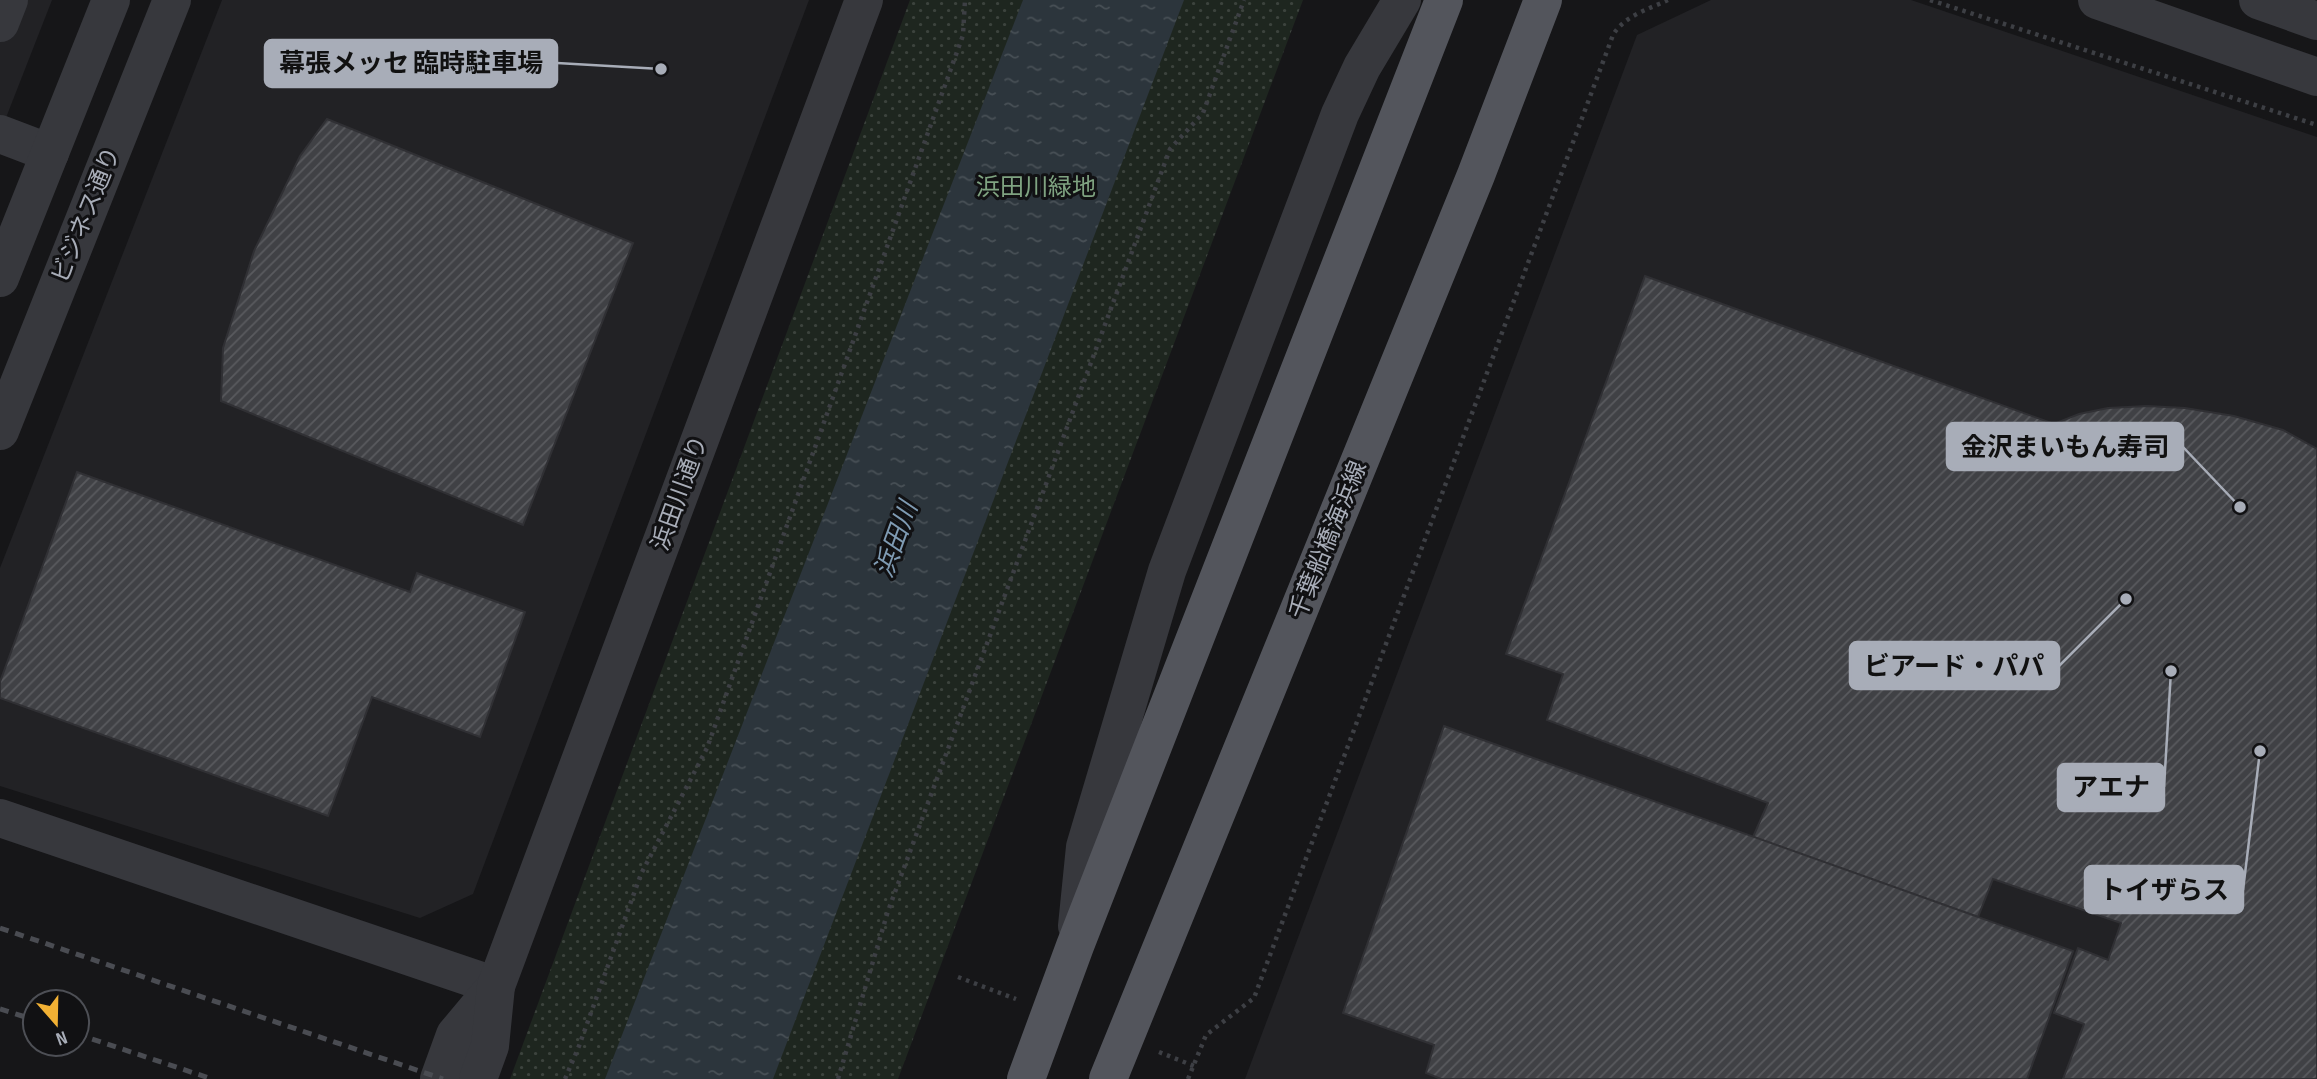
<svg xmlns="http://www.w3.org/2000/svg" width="2317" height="1079" viewBox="0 0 2317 1079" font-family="'Sofia Sans Condensed','Noto Sans JP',sans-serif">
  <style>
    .built { fill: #222225 }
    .park { fill: url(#park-dots) }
    .water { fill: url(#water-ripples) }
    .building { fill: url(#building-hatch); stroke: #303034; stroke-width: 2 }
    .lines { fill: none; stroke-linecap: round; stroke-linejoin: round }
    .path { stroke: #3d3f44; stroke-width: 4.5; stroke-dasharray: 3.5 5; stroke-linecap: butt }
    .minor { stroke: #37383d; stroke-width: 38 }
    .major { stroke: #53555c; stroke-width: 38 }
    .rail { stroke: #4a4c52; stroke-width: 5; stroke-dasharray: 9 7; stroke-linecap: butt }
    .labels { text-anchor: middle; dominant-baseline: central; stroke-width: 6; stroke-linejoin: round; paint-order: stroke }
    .park-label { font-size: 24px; fill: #7fa381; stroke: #111113 }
    .street-label { font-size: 24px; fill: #a8adb8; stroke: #111113 }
    .water-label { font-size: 26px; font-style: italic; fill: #7f9bb3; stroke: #111113 }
    .leader { fill: none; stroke: #a8adb8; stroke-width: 2.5 }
    .callout-dot { fill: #a8adb8; stroke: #111113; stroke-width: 2.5 }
    .callout { fill: #a8adb8; stroke: #a8adb8; stroke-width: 2.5 }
    .callout-label { font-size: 26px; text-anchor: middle; font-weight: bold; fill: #111 }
  </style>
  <defs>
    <pattern id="park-dots" width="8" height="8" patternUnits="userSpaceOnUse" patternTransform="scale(1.75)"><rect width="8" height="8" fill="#1e261f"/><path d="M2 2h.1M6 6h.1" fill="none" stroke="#3c433d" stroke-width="1.8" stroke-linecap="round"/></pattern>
    <pattern id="water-ripples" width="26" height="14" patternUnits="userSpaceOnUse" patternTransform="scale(1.75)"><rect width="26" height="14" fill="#2c353c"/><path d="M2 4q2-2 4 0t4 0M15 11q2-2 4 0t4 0" fill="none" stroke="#485056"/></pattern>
    <pattern id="building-hatch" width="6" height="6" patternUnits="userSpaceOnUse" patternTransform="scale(1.75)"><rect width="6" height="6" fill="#404145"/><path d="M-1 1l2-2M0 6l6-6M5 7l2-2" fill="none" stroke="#595a5e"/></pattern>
  </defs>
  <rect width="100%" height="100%" fill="#161618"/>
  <!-- built -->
  <g class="built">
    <path d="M0,0H52L0,133Z"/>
    <path d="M222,0H809L473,894L420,918L0,786V568Z"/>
    <path d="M1711,0H1911L2317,137V1079H1245L1637,35Z"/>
  </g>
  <!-- park -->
  <path class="park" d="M910,0H1303L898,1079H510Z"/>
  <!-- water -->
  <path class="water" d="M1023,0H1184L773,1079H605Z"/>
  <!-- building -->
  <g class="building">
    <path d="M327,119L633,243L523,525L221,401L223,348L254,251L300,156Z"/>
    <path d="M1645,276L2054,424L2079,414L2108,408L2147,406L2185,408L2234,416L2283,430L2317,449V1079H2063L2084,1024L2054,1013L2078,948L2108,960L2121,923L1993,879L1978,917L1753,837L1768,803L1547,720L1563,674L1506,654Z"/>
    <path d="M77,472L410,592L417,573L525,612L480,737L372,697L328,816L0,698V682Z"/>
    <path d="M1444,726L2073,951L2027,1079H1441L1426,1073L1434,1045L1343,1013Z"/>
  </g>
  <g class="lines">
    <!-- path -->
    <g class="path">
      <path d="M1930,0L2317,125"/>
      <path d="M958,977L1016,999"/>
      <path d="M1159,1052L1194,1066"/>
      <path d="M565,1079L579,1046L641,874L707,748L963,35L965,0"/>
      <path d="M838,1079L888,911L1170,149L1203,113L1244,0"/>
      <path d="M1188,1079L1206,1035L1254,998L1613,35C1624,16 1649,9 1668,0"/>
    </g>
    <!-- minor -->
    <g class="minor">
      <path d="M2097,0L2317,77"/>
      <path d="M2258,0L2317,21"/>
      <path d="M0,23L9,0"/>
      <path d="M0,134L50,153"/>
      <path d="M0,278L111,0"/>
      <path d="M0,431L172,0"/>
      <path d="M0,818L496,986"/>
      <path d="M1077,926L1085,847L1167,571L1340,114L1362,67L1402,0"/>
      <path d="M439,1079L455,1035L496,986"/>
      <path d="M478,1079L490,1046L496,986L864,0"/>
    </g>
    <!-- major -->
    <g class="major">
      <path d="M1026,1079L1075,946L1444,0"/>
      <path d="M1108,1079L1476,175L1543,0"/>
    </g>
    <!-- rail -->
    <g class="rail">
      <path d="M0,928L443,1079"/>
      <path d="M0,1009L35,1020"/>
      <path d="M77,1034L212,1079"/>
    </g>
  </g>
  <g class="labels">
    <!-- park labels -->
    <g class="park-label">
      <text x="1036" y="187">浜田川緑地</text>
    </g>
    <!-- street labels -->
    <g class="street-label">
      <text transform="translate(86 215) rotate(-68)">ビジネス通り</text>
      <text transform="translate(680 493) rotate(-70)">浜田川通り</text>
      <text transform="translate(1328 540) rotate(-68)">千葉船橋海浜線</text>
    </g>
    <!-- water labels -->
    <g class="water-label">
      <text transform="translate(897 540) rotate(-70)">浜田川</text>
    </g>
  </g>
  <!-- callouts -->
  <path class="leader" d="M661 69L557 63M2240 507L2183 447M2126 599L2059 666M2171 671L2164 787M2260 751L2243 890"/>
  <g class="callout-dot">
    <circle cx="661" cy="69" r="7"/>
    <circle cx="2240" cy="507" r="7"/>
    <circle cx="2126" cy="599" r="7"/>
    <circle cx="2171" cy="671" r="7"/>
    <circle cx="2260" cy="751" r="7"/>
  </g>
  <g class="callout">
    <rect x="265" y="40" width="292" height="47" rx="7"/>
    <rect x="1947" y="423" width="236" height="47" rx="7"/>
    <rect x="1850" y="642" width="209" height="47" rx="7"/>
    <rect x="2058" y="764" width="106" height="47" rx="7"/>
    <rect x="2085" y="866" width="158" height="47" rx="7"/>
  </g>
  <g class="callout-label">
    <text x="411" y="72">幕張メッセ 臨時駐車場</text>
    <text x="2065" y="456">金沢まいもん寿司</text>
    <text x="1954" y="675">ビアード・パパ</text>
    <text x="2111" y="796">アエナ</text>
    <text x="2164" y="899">トイザらス</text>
  </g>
  <!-- north arrow -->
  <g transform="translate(56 1023) rotate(160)"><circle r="33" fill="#111113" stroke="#4d4f55" stroke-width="2"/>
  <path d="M0-5L12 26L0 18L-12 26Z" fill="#f2b134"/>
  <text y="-10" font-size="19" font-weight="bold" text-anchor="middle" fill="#a8adb8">N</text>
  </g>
</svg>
